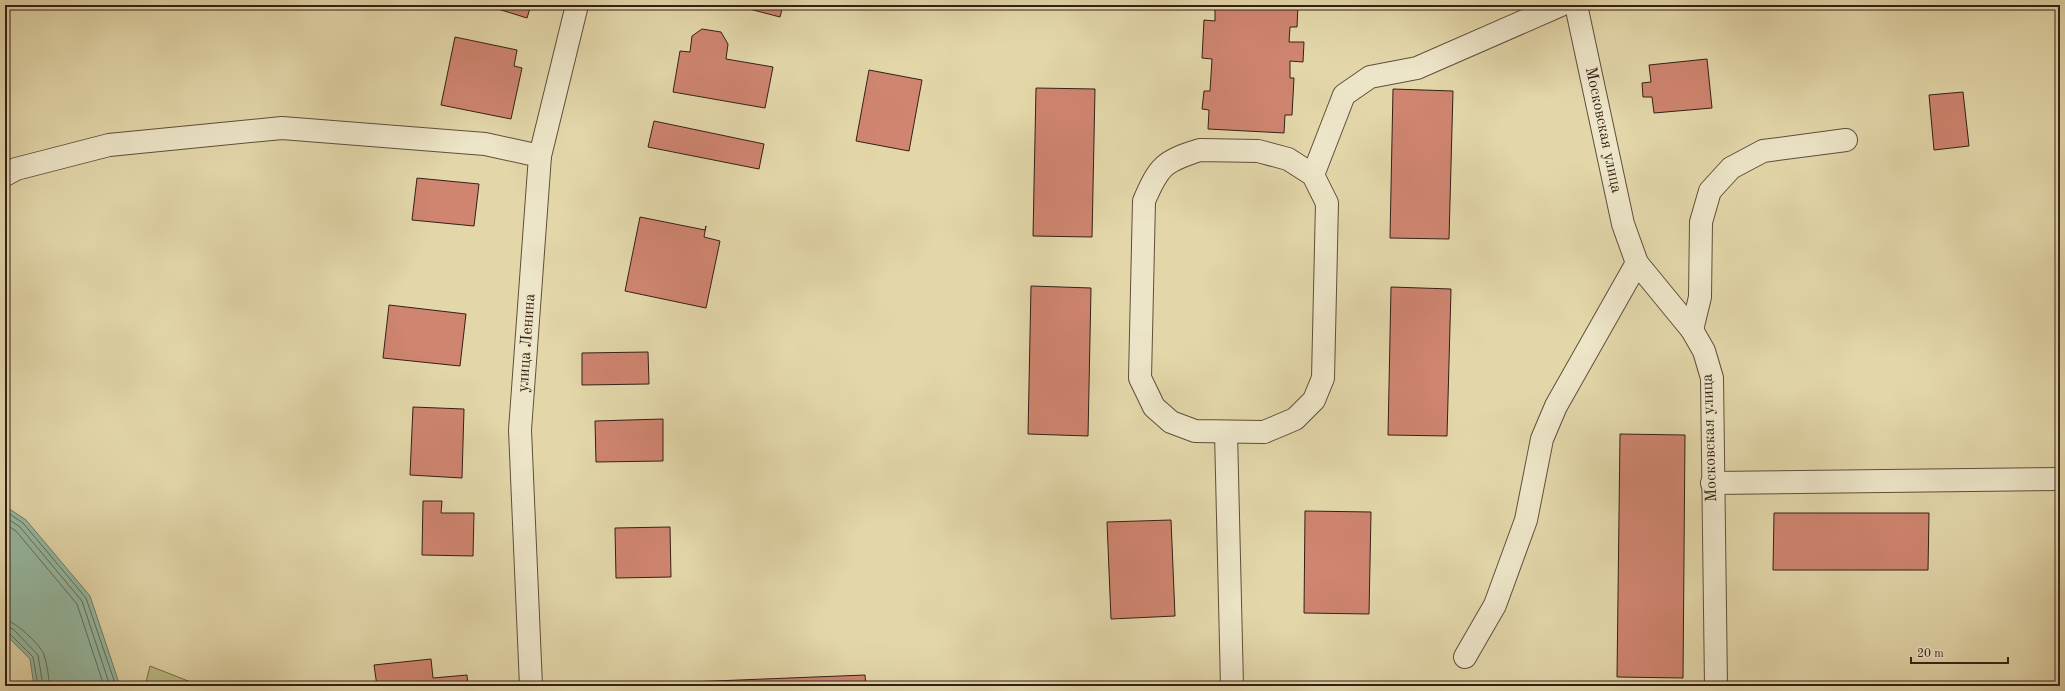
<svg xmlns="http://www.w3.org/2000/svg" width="2065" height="691" viewBox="0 0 2065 691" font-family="'Old Standard TT',serif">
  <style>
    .green { fill: #bbbc83; stroke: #786e4c }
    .water { fill: #96baa3; stroke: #6f7c6b }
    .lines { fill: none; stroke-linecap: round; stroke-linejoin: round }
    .shore { stroke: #656d5c; stroke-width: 1 }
    .building { fill: #cf8570; stroke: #342016 }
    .minor-casing { stroke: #604e3b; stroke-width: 24 }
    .minor { stroke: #ede5c8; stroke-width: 22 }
    .labels { text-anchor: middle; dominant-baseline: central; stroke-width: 3; stroke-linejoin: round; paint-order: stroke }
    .street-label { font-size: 16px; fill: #342016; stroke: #ede5c8 }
  </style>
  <rect width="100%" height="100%" fill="#e3d7aa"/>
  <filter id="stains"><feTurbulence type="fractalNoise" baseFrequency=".005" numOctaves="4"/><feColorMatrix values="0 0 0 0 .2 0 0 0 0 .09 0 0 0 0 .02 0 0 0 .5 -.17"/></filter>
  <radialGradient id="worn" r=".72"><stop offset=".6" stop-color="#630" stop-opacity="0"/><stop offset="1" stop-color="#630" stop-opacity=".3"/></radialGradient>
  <!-- green -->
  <path class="green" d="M150,666L201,686H145Z"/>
  <!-- water -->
  <path class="water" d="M5,506L26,520L90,596L120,686H34L30,659L5,634Z"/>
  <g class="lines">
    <!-- shore -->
    <g class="shore">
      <path d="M5,511L23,523L86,598L116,686"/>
      <path d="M5,517L20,527L82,601L110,686"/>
      <path d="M5,524L16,531L77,604L104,686"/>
      <path d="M5,620C15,621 41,645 44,655C47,664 49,676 49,686"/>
      <path d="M5,626L13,629L38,655L43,686"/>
      <path d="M5,631L9,633L33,657L38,686"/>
    </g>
  </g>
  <!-- building -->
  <g class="building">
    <path d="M485,5H531L527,18Z"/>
    <path d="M734,5H783L780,17Z"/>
    <path d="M1215,5H1298L1297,27H1290L1289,42H1304L1303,62L1290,61V78H1294L1292,115H1285L1284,133L1208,129L1209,110L1202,109L1204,91H1210L1212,59L1202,58L1204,20L1215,21Z"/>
    <path d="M702,29L721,32L728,44L726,59L773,67L765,108L673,92L680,51L690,52L692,36Z"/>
    <path d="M455,37L517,50L514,66L522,68L511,119L441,105Z"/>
    <path d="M1707,59L1712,108L1654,113L1652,97H1643L1642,83L1651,82L1649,65Z"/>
    <path d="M869,70L922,80L909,151L856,141Z"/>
    <path d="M1036,88L1095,89L1092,237L1033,236Z"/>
    <path d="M1393,89L1453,91L1449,239L1390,238Z"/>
    <path d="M1963,92L1969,146L1934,150L1929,95Z"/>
    <path d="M654,121L764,144L759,169L648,147Z"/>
    <path d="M417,178L479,184L474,226L412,220Z"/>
    <path d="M640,217L705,230L706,226L704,237L720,241L706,308L625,291Z"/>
    <path d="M1031,286L1091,288L1088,436L1028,434Z"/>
    <path d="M1391,287L1451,289L1447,436L1388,435Z"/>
    <path d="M389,305L466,314L460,366L383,358Z"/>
    <path d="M648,352L649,384L582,385V353Z"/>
    <path d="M413,407L464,409L462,478L410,475Z"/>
    <path d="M663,419V461L596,462L595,421Z"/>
    <path d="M1620,434L1685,435L1683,678L1617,677Z"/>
    <path d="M423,501H442L441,513H474L473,556L422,555Z"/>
    <path d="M1305,511L1371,512L1369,614L1304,613Z"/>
    <path d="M1774,513H1929L1928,570H1773Z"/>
    <path d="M1171,520L1175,616L1111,619L1107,522Z"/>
    <path d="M670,527L671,577L616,578L615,528Z"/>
    <path d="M431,659L433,678L467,675L468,686H377L374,665Z"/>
    <path d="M865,675L866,686H689V682Z"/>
  </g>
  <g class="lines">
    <defs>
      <g id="minor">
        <path d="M1576,5L1623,224L1637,263L1692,330L1704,351L1712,378L1716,686"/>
        <path d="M1200,150L1258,151L1288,159L1313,175L1327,203L1323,378L1314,400L1295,419L1264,432L1195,431L1171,422L1154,407L1140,378L1144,201C1159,166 1164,161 1200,150Z"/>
        <path d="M5,175L16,169L109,145L282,128L485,144L540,156"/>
        <path d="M1313,175L1344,95L1370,77L1417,68L1561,5"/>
        <path d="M1692,330L1700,297L1701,222L1710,191L1731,168L1763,151L1846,140"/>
        <path d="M1226,432L1232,686"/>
        <path d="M1712,483L2060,479"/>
        <path d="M1465,657L1495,605L1526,520L1542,439L1556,406L1637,263"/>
        <path d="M531,686L520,430L540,156L577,5"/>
      </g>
    </defs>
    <!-- minor casing -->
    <use href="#minor" class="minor-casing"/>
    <!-- minor -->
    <use href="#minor" class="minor"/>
  </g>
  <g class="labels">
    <!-- street labels -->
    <g class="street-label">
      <text transform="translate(1603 130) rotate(78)">Московская улица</text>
      <text transform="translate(527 343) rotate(-86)">улица Ленина</text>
      <text transform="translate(1710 438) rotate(-92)">Московская улица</text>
    </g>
  </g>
  <!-- margin -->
  <rect width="2065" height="691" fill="none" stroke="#e3d7aa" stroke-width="20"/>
  <rect x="6" y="6" width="2053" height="679" fill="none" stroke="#342016" stroke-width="2"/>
  <rect x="10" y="10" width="2045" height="671" fill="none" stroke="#342016"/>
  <!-- scale -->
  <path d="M1911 657v6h97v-6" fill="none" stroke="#342016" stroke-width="2"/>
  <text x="1917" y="657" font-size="12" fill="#342016" stroke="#ede5c8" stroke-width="3" paint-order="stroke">20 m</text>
  <rect width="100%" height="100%" filter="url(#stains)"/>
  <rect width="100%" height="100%" fill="url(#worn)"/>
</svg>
